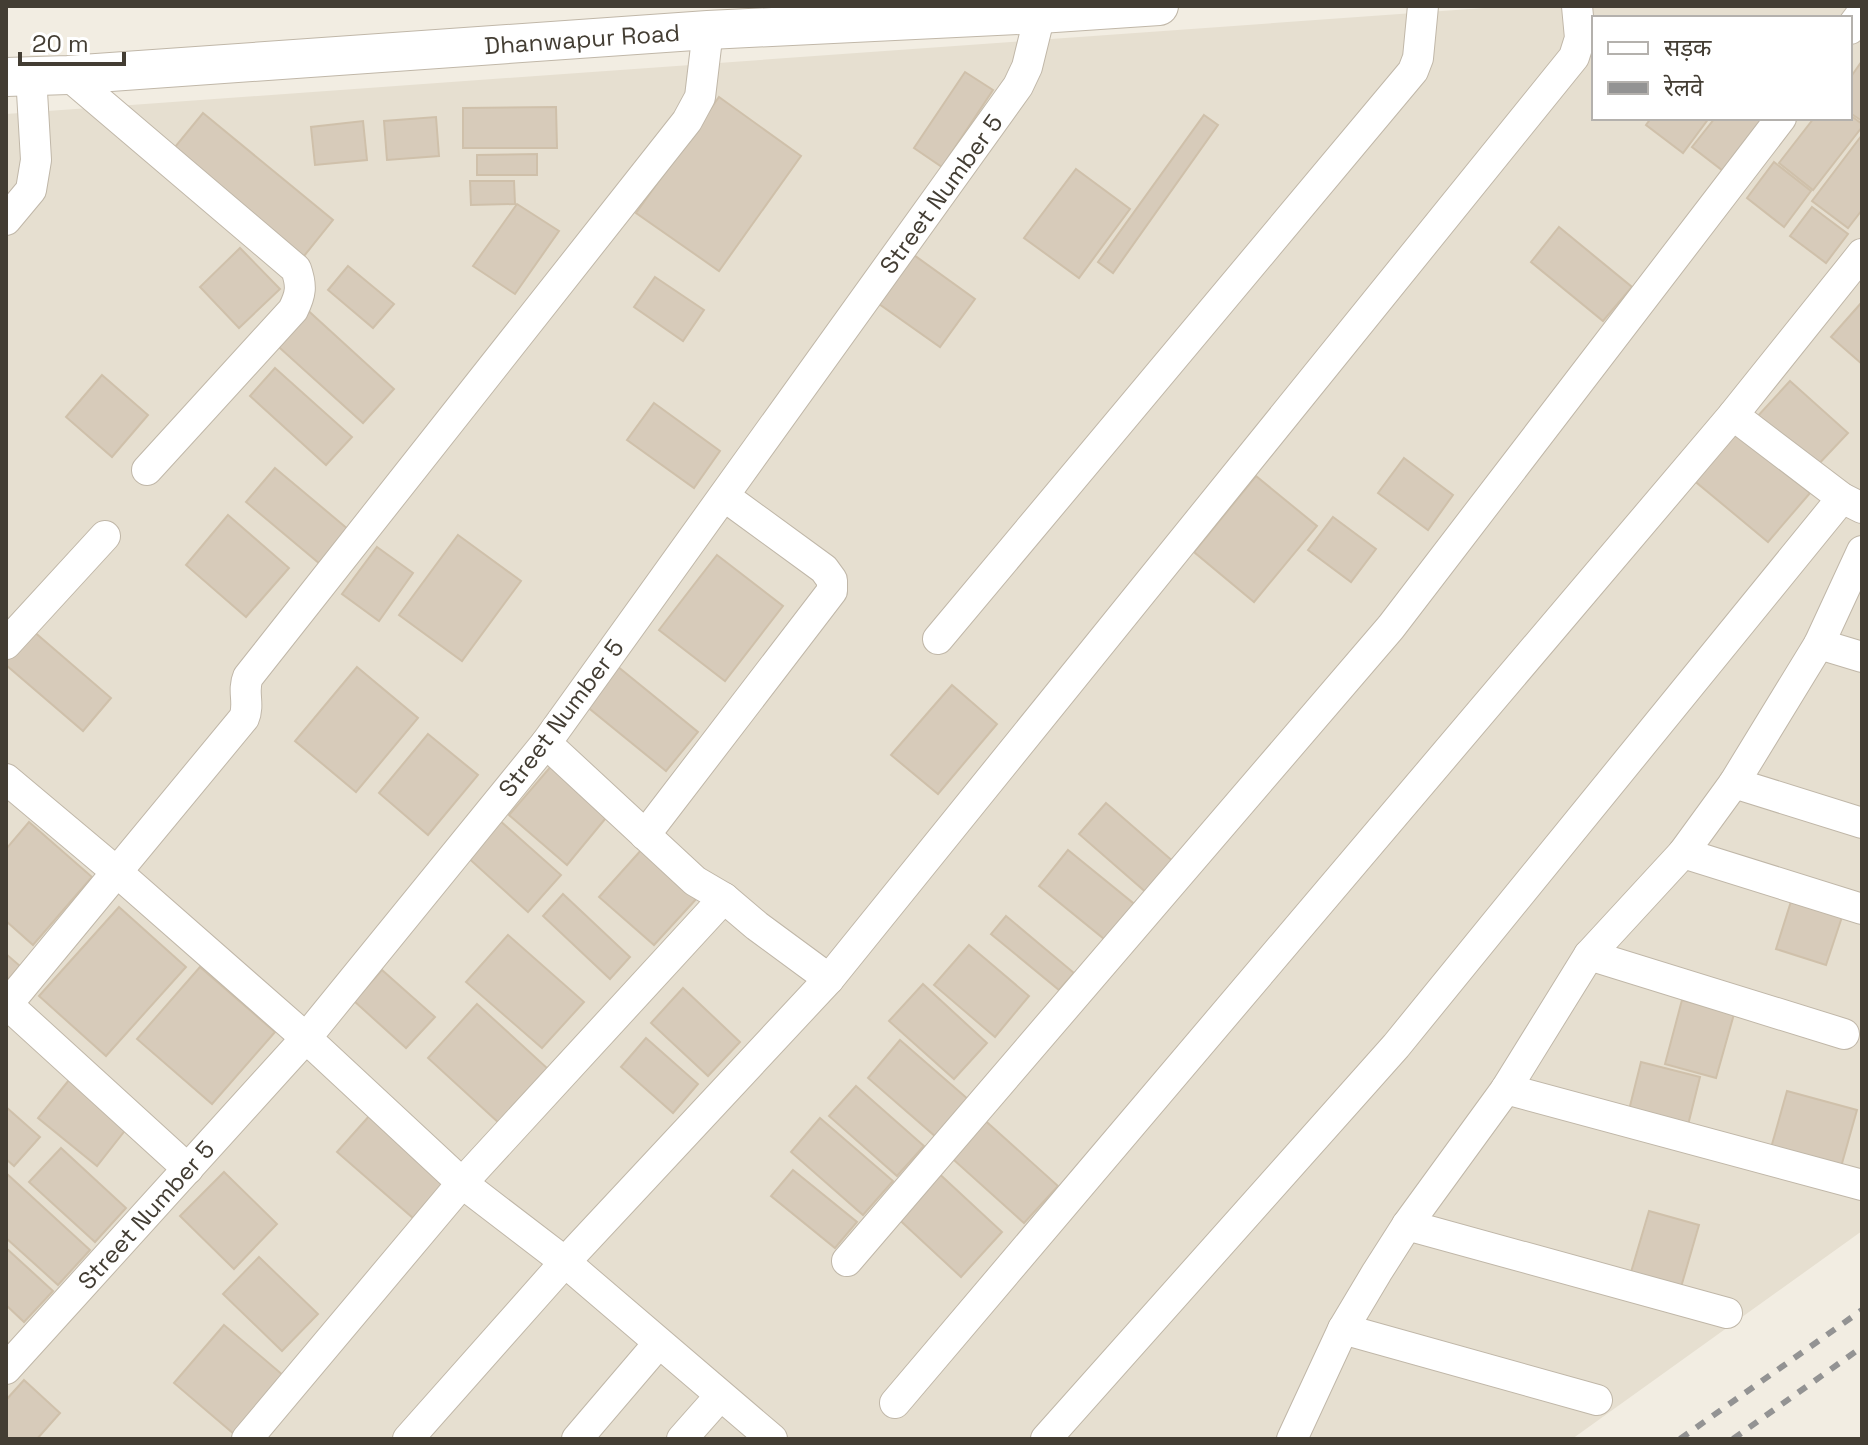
<svg xmlns="http://www.w3.org/2000/svg" width="1868" height="1445" viewBox="0 0 1868 1445" font-family="'Space Grotesk','Noto Sans Devanagari',sans-serif">
  <style>
    .residential { fill: #e6dfd0; fill-rule: evenodd }
    .building { fill: #d7cbba; stroke: #cfc0aa; stroke-width: 2 }
    .lines { fill: none; stroke-linecap: round; stroke-linejoin: round }
    .minor-casing { stroke: #c0b7a8; stroke-width: 32 }
    .tertiary-casing { stroke: #c0b7a8; stroke-width: 40 }
    .minor { stroke: #fff; stroke-width: 30 }
    .tertiary { stroke: #fff; stroke-width: 38 }
    .rail { stroke: #939393; stroke-width: 6; stroke-dasharray: 10 10; stroke-linecap: butt }
    .labels { text-anchor: middle; dominant-baseline: central; stroke-width: 8; stroke-linejoin: round; paint-order: stroke }
    .street-label { font-size: 24px; fill: #433d33; stroke: #fff }
  </style>
  <rect width="100%" height="100%" fill="#f2ede2"/>
  <!-- residential -->
  <path class="residential" d="M1512,6H1862V1231L1572,1439H6V114ZM1594,18H1850V118H1594Z"/>
  <!-- building -->
  <g class="building">
    <path d="M1862,61V121L1850,113V78Z"/>
    <path d="M965,72L993,90L942,167L914,148Z"/>
    <path d="M719,97L801,156L719,271L636,213Z"/>
    <path d="M556,107L557,148H463V108Z"/>
    <path d="M203,113L333,220L300,261L170,153Z"/>
    <path d="M1204,115L1218,125L1113,273L1098,262Z"/>
    <path d="M1850,115L1862,124V127L1813,190L1779,163L1814,118H1850Z"/>
    <path d="M436,117L439,156L387,160L384,121Z"/>
    <path d="M1651,118H1709L1683,153L1646,125Z"/>
    <path d="M1715,118H1773L1727,174L1692,147Z"/>
    <path d="M363,121L367,160L315,165L311,127Z"/>
    <path d="M1862,135V210L1848,228L1812,201Z"/>
    <path d="M537,154V175H477V155Z"/>
    <path d="M1774,162L1811,191L1784,227L1747,198Z"/>
    <path d="M1076,169L1130,209L1079,278L1024,238Z"/>
    <path d="M470,181H514L515,204L471,205Z"/>
    <path d="M517,204L559,231L515,294L473,266Z"/>
    <path d="M1812,207L1848,234L1826,263L1790,236Z"/>
    <path d="M1559,227L1632,287L1603,321L1531,262Z"/>
    <path d="M240,248L280,289L239,328L200,287Z"/>
    <path d="M907,250L975,299L940,347L872,299Z"/>
    <path d="M348,266L394,304L373,328L328,290Z"/>
    <path d="M655,277L704,310L683,341L634,307Z"/>
    <path d="M1862,302V364L1831,337Z"/>
    <path d="M302,305L394,389L363,423L271,340Z"/>
    <path d="M275,368L352,437L326,465L250,396Z"/>
    <path d="M102,375L148,415L112,457L66,417Z"/>
    <path d="M1790,381L1848,433L1813,470L1756,418Z"/>
    <path d="M654,403L720,451L694,488L627,440Z"/>
    <path d="M1732,428L1810,493L1768,542L1691,478Z"/>
    <path d="M1404,458L1453,495L1428,530L1378,493Z"/>
    <path d="M275,468L355,535L326,569L246,502Z"/>
    <path d="M1256,476L1317,526L1254,602L1194,552Z"/>
    <path d="M228,515L289,568L246,617L186,565Z"/>
    <path d="M1333,517L1376,549L1351,582L1308,550Z"/>
    <path d="M458,535L521,581L462,661L399,615Z"/>
    <path d="M377,547L413,573L379,621L342,594Z"/>
    <path d="M717,555L783,606L725,681L659,630Z"/>
    <path d="M32,630L111,698L83,731L6,665V660Z"/>
    <path d="M617,666L698,732L666,771L585,705Z"/>
    <path d="M357,667L418,718L356,792L295,741Z"/>
    <path d="M952,685L997,724L938,794L891,755Z"/>
    <path d="M428,734L478,775L428,835L379,793Z"/>
    <path d="M553,764L610,813L567,865L509,815Z"/>
    <path d="M1106,803L1175,863L1148,894L1079,834Z"/>
    <path d="M498,819L561,875L528,912L465,855Z"/>
    <path d="M29,822L92,877L33,945L6,921V849Z"/>
    <path d="M643,848L698,897L654,945L599,897Z"/>
    <path d="M1068,850L1138,907L1109,943L1039,886Z"/>
    <path d="M1794,892L1845,908L1826,965L1776,949Z"/>
    <path d="M563,894L630,957L610,979L543,916Z"/>
    <path d="M119,907L186,967L106,1056L39,996Z"/>
    <path d="M1006,916L1074,973L1059,990L991,934Z"/>
    <path d="M508,935L584,1002L542,1048L466,982Z"/>
    <path d="M969,945L1029,996L995,1037L934,985Z"/>
    <path d="M6,954L20,966L6,982Z"/>
    <path d="M200,967L275,1032L212,1104L137,1039Z"/>
    <path d="M382,970L435,1017L406,1048L354,1001Z"/>
    <path d="M923,984L987,1043L954,1079L889,1021Z"/>
    <path d="M683,988L740,1042L708,1076L651,1023Z"/>
    <path d="M1682,1000L1734,1014L1716,1078L1665,1064Z"/>
    <path d="M477,1004L548,1069L499,1123L428,1058Z"/>
    <path d="M646,1038L698,1084L673,1113L621,1067Z"/>
    <path d="M900,1040L969,1100L936,1137L868,1078Z"/>
    <path d="M1641,1062L1700,1077L1688,1125L1629,1110Z"/>
    <path d="M69,1080L127,1128L97,1166L38,1118Z"/>
    <path d="M856,1086L924,1146L897,1176L829,1116Z"/>
    <path d="M1787,1091L1857,1110L1839,1174L1769,1155Z"/>
    <path d="M6,1107L40,1137L14,1166L6,1159Z"/>
    <path d="M371,1114L447,1179L413,1218L337,1152Z"/>
    <path d="M979,1115L1058,1186L1024,1223L945,1152Z"/>
    <path d="M820,1118L893,1181L863,1215L791,1152Z"/>
    <path d="M61,1148L126,1208L95,1242L29,1182Z"/>
    <path d="M933,1168L1002,1232L961,1277L892,1213Z"/>
    <path d="M793,1170L857,1222L835,1248L771,1196Z"/>
    <path d="M224,1172L277,1224L234,1269L180,1216Z"/>
    <path d="M6,1173L90,1250L58,1285L6,1238Z"/>
    <path d="M1649,1211L1699,1225L1679,1294L1629,1279Z"/>
    <path d="M6,1248L53,1291L24,1322L6,1305Z"/>
    <path d="M259,1257L318,1314L282,1351L223,1294Z"/>
    <path d="M224,1325L284,1376L234,1434L174,1383Z"/>
    <path d="M24,1380L60,1413L37,1439H6V1400Z"/>
  </g>
  <g class="lines">
    <defs>
      <g id="minor">
        <path d="M1850,29L1862,13"/>
        <path d="M68,75L296,269C302,286 301,294 293,310L147,470"/>
        <path d="M6,220L31,190L36,160L31,75"/>
        <path d="M1733,415L1842,498L1862,508"/>
        <path d="M938,639L1413,71L1418,58L1423,6"/>
        <path d="M6,644L105,536"/>
        <path d="M1819,644L1862,657"/>
        <path d="M546,743L695,881L724,898L757,926L829,979"/>
        <path d="M6,779L118,873L306,1038L462,1183L565,1262L772,1439"/>
        <path d="M1734,783L1862,823"/>
        <path d="M645,835L832,591V580L824,569L724,496"/>
        <path d="M1683,853L1862,909"/>
        <path d="M1589,955L1844,1034"/>
        <path d="M7,1004L188,1169"/>
        <path d="M6,1006L244,718C250,704 242,691 248,677L687,121L700,97L708,30"/>
        <path d="M1506,1089L1862,1185"/>
        <path d="M1407,1225L1727,1313"/>
        <path d="M847,1261L1391,627L1781,118"/>
        <path d="M1343,1329L1597,1400"/>
        <path d="M6,1369L306,1038L546,743L1018,86L1027,67L1040,14"/>
        <path d="M895,1403L1733,415L1862,254"/>
        <path d="M247,1439L462,1183L724,898"/>
        <path d="M408,1439L565,1262L829,979L1574,57L1580,38L1577,6"/>
        <path d="M577,1439L658,1344"/>
        <path d="M682,1439L720,1396"/>
        <path d="M1046,1439L1396,1046L1842,498"/>
        <path d="M1292,1439L1343,1329L1377,1272L1407,1225L1506,1089L1589,955L1683,853L1734,783L1819,644L1862,551"/>
      </g>
      <path id="tertiary" d="M6,77L68,75L708,30L1040,14L1159,6"/>
    </defs>
    <!-- minor casing -->
    <use href="#minor" class="minor-casing"/>
    <!-- tertiary casing -->
    <use href="#tertiary" class="tertiary-casing"/>
    <!-- minor -->
    <use href="#minor" class="minor"/>
    <!-- tertiary -->
    <use href="#tertiary" class="tertiary"/>
    <!-- rail -->
    <g class="rail">
      <path d="M1680,1439L1862,1310"/>
      <path d="M1733,1439L1862,1347"/>
    </g>
  </g>
  <g class="labels">
    <!-- street labels -->
    <g class="street-label">
      <text transform="translate(582 39) rotate(-4)">Dhanwapur Road</text>
      <text transform="translate(941 194) rotate(-54)">Street Number 5</text>
      <text transform="translate(561 718) rotate(-53)">Street Number 5</text>
      <text transform="translate(146 1215) rotate(-48)">Street Number 5</text>
    </g>
  </g>
  <!-- border -->
  <rect width="1868" height="1445" fill="none" stroke="#433d33" stroke-width="16"/>
  <!-- legend -->
  <rect x="1592" y="16" width="260" height="104" fill="#ffffff" stroke="#b4b1ad" stroke-width="2"/>
  <rect x="1608" y="42" width="40" height="12" fill="#ffffff" stroke="#b4b1ad" stroke-width="2"/>
  <text x="1664" y="56" font-size="24" fill="#433d33">सड़क</text>
  <rect x="1608" y="82" width="40" height="12" fill="#939393" stroke="#b4b1ad" stroke-width="2"/>
  <text x="1664" y="96" font-size="24" fill="#433d33">रेलवे</text>
  <!-- scale -->
  <path d="M20 52v12h104v-12" fill="none" stroke="#433d33" stroke-width="4"/>
  <text x="32" y="52" font-size="24" fill="#433d33" stroke="#ffffff" stroke-width="6" paint-order="stroke">20 m</text>
</svg>
